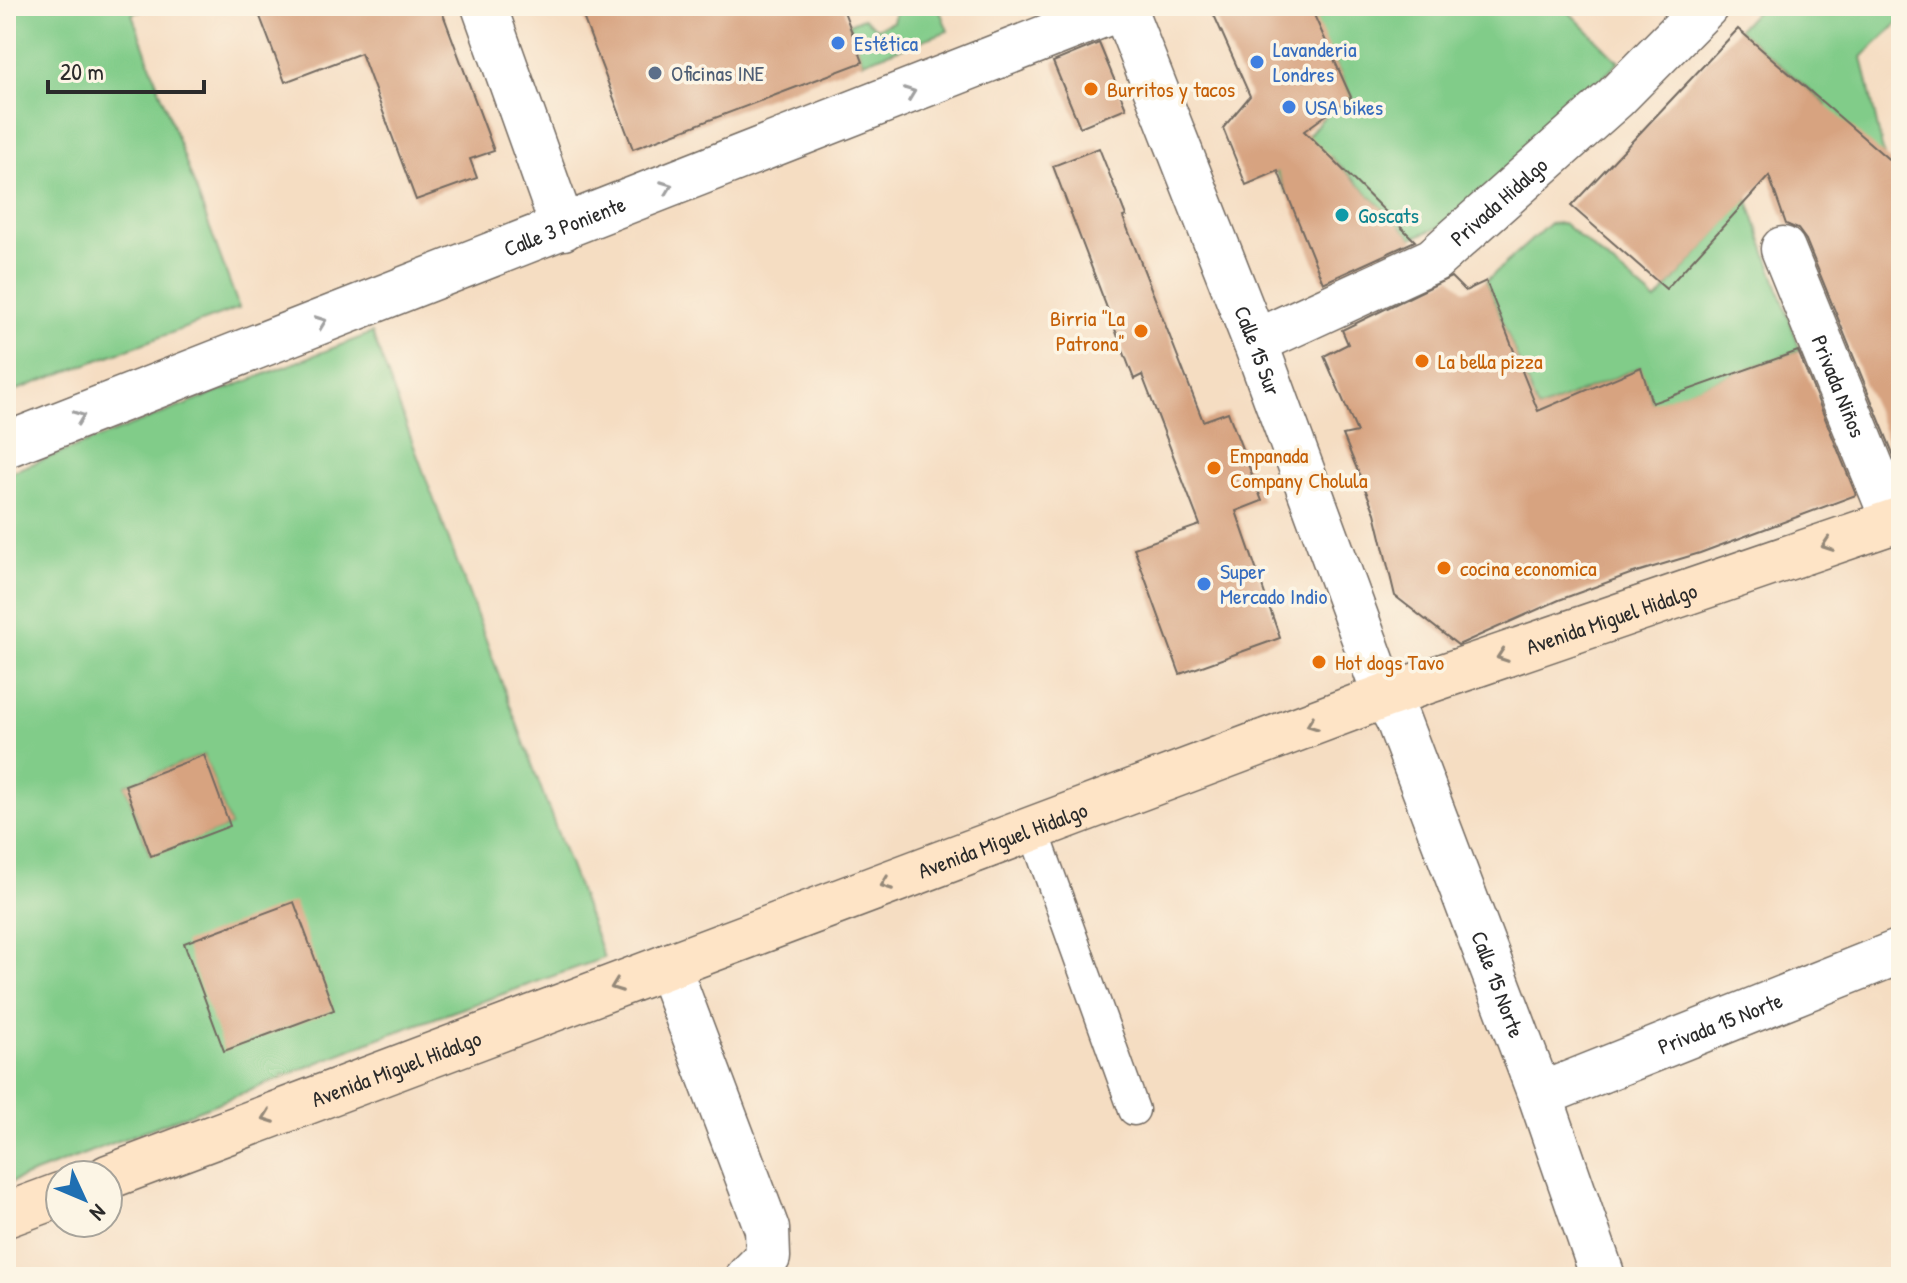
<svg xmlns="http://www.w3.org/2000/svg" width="1907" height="1283" viewBox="0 0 1907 1283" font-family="'Patrick Hand',sans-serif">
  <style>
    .green { fill: #81cc89; stroke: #567c5a; stroke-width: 2; fill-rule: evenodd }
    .building { fill: #d7a380 }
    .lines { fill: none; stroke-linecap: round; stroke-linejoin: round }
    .lane-casing { stroke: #726960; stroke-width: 33 }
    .street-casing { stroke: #726960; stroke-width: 47 }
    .secondary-casing { stroke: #726960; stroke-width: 47 }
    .lane { stroke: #fff; stroke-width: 30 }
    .street { stroke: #fff; stroke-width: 44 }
    .secondary { stroke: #fee4c6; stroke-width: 44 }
    .oneway { stroke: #a0a0a0 }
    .oneway2 { stroke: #948878 }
    .shop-dot { fill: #3f7fe0; stroke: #fcf5e5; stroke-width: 3 }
    .service-dot { fill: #5c6f8a; stroke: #fcf5e5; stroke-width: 3 }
    .food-dot { fill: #e8710a; stroke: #fcf5e5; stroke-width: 3 }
    .culture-dot { fill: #0f9aa8; stroke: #fcf5e5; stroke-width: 3 }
    .labels { text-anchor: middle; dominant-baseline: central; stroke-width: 7; stroke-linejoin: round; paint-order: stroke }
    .shop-label { font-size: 22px; fill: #366cbe; stroke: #fcf5e5; text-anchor: start }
    .service-label { font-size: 22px; fill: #4e5e75; stroke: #fcf5e5; text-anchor: start }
    .food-label { font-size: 22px; fill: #c56008; stroke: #fcf5e5; text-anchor: start }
    .street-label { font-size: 22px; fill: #2b2b2b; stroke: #fcf5e5 }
    .culture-label { font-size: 22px; fill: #0d838f; stroke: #fcf5e5; text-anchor: start }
  </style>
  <rect width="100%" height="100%" fill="#fcf5e5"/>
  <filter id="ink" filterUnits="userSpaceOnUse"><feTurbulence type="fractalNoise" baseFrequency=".0125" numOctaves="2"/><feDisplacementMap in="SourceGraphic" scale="16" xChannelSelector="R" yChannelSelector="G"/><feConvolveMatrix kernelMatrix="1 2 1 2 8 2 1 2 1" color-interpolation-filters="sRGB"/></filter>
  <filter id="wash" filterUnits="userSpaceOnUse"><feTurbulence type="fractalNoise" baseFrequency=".006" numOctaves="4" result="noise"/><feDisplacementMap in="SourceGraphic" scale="32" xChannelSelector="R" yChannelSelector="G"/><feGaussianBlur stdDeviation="1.8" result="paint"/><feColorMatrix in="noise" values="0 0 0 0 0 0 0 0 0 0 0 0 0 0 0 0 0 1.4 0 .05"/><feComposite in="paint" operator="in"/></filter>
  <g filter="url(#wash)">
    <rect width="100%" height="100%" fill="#f5ddc2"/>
    <!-- green -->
    <g class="green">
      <path d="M6,6H152L132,14L239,308L6,394Z"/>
      <path d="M897,6H938L948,31L863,62L849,24L863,18L877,28L893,22Z"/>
      <path d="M1325,6H1563L1619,62L1458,220L1412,238L1331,157L1287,193L1276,172L1323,118L1351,97L1334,60L1322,65L1308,27Z"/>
      <path d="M1762,6H1901V20L1862,57L1885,161L1776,164L1826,104L1738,29Z"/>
      <path d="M1747,198L1800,350L1653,404L1640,367L1538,410L1486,281L1549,224L1563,223L1656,301Z"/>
      <path d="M372,333L604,958L376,1039L241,1094L6,1184V474ZM204,755L230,826L150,855L125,785Z"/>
    </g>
    <g id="blocks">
      <!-- building -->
      <g class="building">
        <path d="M256,6H440L494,151L470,159L477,178L416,200L361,53L285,82Z"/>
        <path d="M579,6H842L863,62L633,149Z"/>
        <path d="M1210,6H1310L1351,97L1304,131L1415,241L1323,283L1278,171L1246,185L1223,128L1250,96Z"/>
        <path d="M1738,29L1901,170V473L1806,240L1798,229L1786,224L1769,176L1666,289L1571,206Z"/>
        <path d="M1099,43L1126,108L1080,127L1053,62Z"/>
        <path d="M1099,148L1126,216L1123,217L1203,421L1228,412L1262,501L1236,511L1280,638L1180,674L1134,548L1200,525L1142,375L1134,379L1053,166Z"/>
        <path d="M1451,277L1465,291L1486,281L1538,411L1641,367L1652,403L1798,351L1856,495L1700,553L1630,574L1559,600L1458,645L1395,596L1375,513L1343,435L1357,432L1324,356L1348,344L1342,330Z"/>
        <path d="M204,755L230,826L151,856L125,785Z"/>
        <path d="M294,902L334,1010L224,1051L184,943Z"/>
      </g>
    </g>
  </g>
  <g filter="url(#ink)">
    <use href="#blocks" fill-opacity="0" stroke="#726960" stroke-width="2"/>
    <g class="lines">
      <defs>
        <path id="lane" d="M1033,829L1134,1110"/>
        <g id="street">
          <path d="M484,6L563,228"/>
          <path id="s1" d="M1123,6L1255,342L1385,696L1398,720L1540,1095L1603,1277"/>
          <path id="s2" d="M1783,249L1894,522"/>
          <path id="s3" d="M1255,342L1433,260L1615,98L1706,6"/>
          <path id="s4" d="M6,445L1126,6"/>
          <path d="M668,966L767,1229L768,1257L748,1277"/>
          <path id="s5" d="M1540,1095L1901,951"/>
        </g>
        <g id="secondary">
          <path id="s6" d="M108,1177L1385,696L1901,519"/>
          <path d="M6,1215L60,1195"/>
        </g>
      </defs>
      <!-- lane casing -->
      <use href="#lane" class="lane-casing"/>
      <!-- street casing -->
      <use href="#street" class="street-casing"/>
      <!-- secondary casing -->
      <use href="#secondary" class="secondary-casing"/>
      <!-- lane -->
      <use href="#lane" class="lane"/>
      <!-- street -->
      <use href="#street" class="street"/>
      <!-- secondary -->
      <use href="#secondary" class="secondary"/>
    </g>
    <!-- one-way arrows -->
    <defs><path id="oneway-chevron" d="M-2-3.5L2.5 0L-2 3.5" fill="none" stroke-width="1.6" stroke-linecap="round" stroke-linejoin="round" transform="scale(2)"/></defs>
    <g class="oneway">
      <use href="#oneway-chevron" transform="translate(910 93) rotate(-21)"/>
      <use href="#oneway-chevron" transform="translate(667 187) rotate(-21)"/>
      <use href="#oneway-chevron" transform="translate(321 322) rotate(-21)"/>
      <use href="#oneway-chevron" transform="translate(79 417) rotate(-21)"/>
    </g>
    <g class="oneway2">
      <use href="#oneway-chevron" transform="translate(1827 545) rotate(161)"/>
      <use href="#oneway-chevron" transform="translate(1502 656) rotate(161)"/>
      <use href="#oneway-chevron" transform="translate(1312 724) rotate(159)"/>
      <use href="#oneway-chevron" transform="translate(886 884) rotate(159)"/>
      <use href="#oneway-chevron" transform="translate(616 986) rotate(159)"/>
      <use href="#oneway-chevron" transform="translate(268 1117) rotate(159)"/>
    </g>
  </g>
  <!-- markers -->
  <g class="shop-dot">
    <circle cx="838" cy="43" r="8"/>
    <circle cx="1257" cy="62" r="8"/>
    <circle cx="1289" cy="107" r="8"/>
    <circle cx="1204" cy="584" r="8"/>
  </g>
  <circle class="service-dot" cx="655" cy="73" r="8"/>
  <g class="food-dot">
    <circle cx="1091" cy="89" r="8"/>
    <circle cx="1141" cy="331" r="8"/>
    <circle cx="1422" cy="361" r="8"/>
    <circle cx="1214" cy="468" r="8"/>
    <circle cx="1444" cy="568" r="8"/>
    <circle cx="1319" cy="662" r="8"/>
  </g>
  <circle class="culture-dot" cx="1342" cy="215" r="8"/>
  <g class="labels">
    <!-- shop labels -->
    <g class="shop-label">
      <text x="854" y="43">Estética</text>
      <text x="1273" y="49">Lavanderia<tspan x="1273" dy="25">Londres</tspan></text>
      <text x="1305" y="107">USA bikes</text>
      <text x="1220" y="571">Super<tspan x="1220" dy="25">Mercado Indio</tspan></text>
    </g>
    <!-- service labels -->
    <g class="service-label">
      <text x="671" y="73">Oficinas INE</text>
    </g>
    <!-- food labels -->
    <g class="food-label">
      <text x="1107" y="89">Burritos y tacos</text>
      <text x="1125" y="318" text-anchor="end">Birria "La<tspan x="1125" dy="25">Patrona"</tspan></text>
      <text x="1438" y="361">La bella pizza</text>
      <text x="1230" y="455">Empanada<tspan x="1230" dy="25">Company Cholula</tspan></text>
      <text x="1460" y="568">cocina economica</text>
      <text x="1335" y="662">Hot dogs Tavo</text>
    </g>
    <!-- street labels -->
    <g class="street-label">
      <text stroke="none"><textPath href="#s3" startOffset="284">Privada Hidalgo</textPath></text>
      <text stroke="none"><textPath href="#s4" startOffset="600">Calle 3 Poniente</textPath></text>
      <text stroke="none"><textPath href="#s1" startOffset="370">Calle 15 Sur</textPath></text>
      <text stroke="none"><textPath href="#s2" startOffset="148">Privada Niños</textPath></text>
      <text stroke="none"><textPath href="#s6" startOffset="1604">Avenida Miguel Hidalgo</textPath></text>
      <text stroke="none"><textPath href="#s6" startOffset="956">Avenida Miguel Hidalgo</textPath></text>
      <text stroke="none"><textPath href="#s1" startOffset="1048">Calle 15 Norte</textPath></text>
      <text stroke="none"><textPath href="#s5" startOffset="194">Privada 15 Norte</textPath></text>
      <text stroke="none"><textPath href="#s6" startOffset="308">Avenida Miguel Hidalgo</textPath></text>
    </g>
    <!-- culture labels -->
    <g class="culture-label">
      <text x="1358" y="215">Goscats</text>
    </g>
  </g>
  <!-- margin -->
  <rect width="1907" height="1283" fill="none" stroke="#fcf5e5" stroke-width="32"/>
  <!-- north arrow -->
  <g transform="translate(84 1199) rotate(134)"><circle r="38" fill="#fcf5e5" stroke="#a8a49b" stroke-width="2"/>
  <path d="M0-6L14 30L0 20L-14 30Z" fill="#1f6fb2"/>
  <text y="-12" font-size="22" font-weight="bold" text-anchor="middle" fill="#2b2b2b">N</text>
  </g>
  <!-- scale -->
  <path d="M48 80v12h156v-12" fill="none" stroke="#2b2b2b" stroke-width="4"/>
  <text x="60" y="80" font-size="24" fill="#2b2b2b" stroke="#fcf5e5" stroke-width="6" paint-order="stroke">20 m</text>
</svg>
